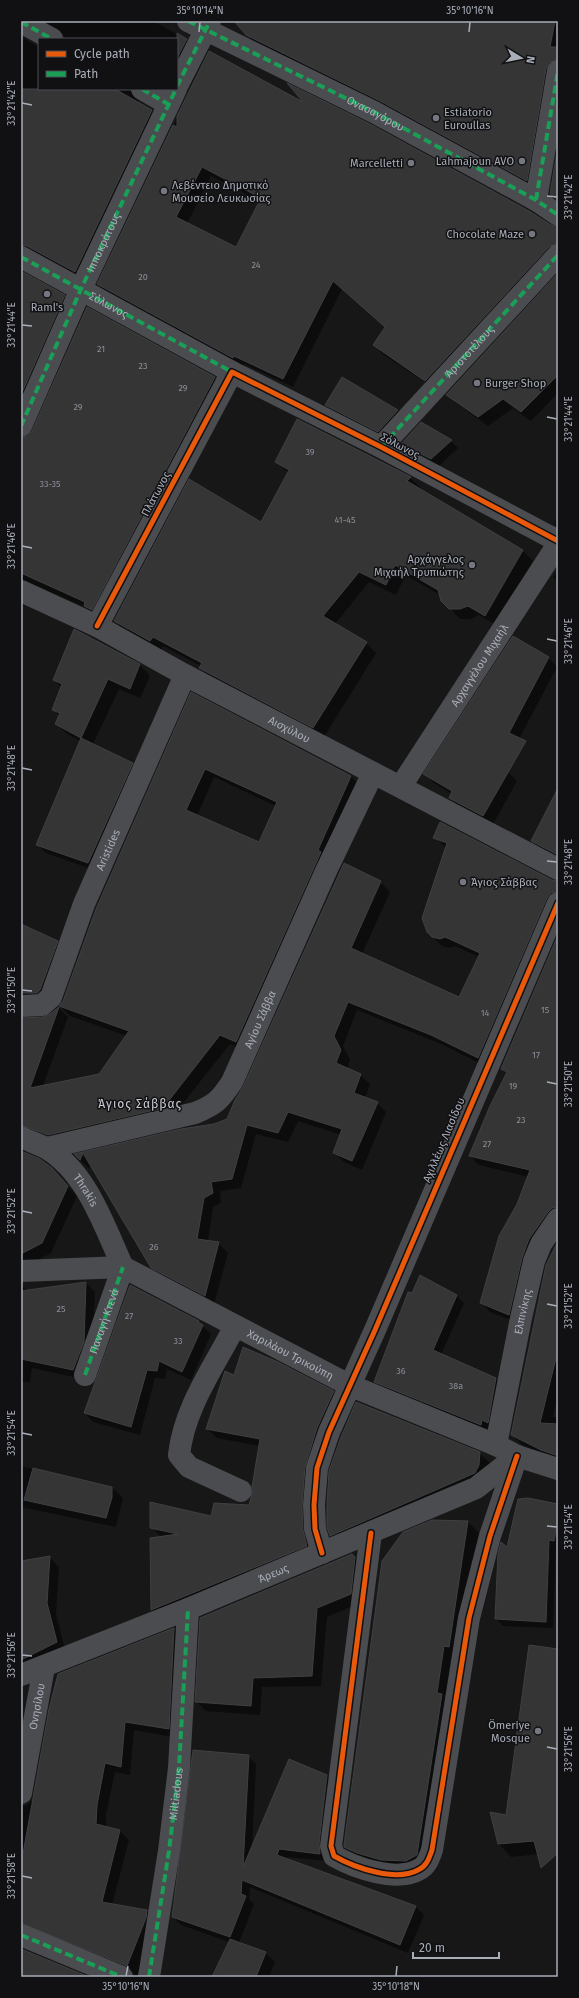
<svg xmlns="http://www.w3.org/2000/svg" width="579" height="1998" viewBox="0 0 579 1998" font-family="'Fira Sans',sans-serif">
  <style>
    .shadow { fill: #0007; fill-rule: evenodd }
    .building { fill: #353536; stroke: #3f4043; fill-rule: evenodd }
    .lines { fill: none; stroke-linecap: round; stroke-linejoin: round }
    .minor { stroke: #4b4c50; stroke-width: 22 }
    .quiet { stroke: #1a9f57; stroke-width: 4; stroke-dasharray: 8 4; stroke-linecap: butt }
    .cycleway-casing { stroke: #111113; stroke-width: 8 }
    .cycleway { stroke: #e8590c; stroke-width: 5 }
    .ticks { fill: none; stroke: #a8adb8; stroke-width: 1.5 }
    .poi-dot { fill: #757880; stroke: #111113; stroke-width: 1.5 }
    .labels { text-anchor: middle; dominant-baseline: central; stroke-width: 3; stroke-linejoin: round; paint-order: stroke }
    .number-label { font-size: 9px; fill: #8b8f98 }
    .poi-label { font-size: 11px; fill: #a8adb8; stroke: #111113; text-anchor: end }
    .street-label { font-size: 11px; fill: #a8adb8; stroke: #111113 }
    .neighbourhood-label { font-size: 12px; letter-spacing: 1px; fill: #c9ccd4; stroke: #111113 }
    .neatline { fill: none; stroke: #a8adb8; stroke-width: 1.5 }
    .ticks-label { font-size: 10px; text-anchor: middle; fill: #a8adb8 }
  </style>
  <rect width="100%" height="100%" fill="#171717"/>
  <!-- shadow -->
  <g class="shadow">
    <path d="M39,21H155H153L186,39L196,49L177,87V39H65L64,35Z"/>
    <path d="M235,21H551L558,23V72L536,189L257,45Z"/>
    <path d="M21,37L39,47V89H144L138,99L139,102L152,110L161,120L85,281L21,259Z"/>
    <path d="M209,52L307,105L558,228V256L435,389L384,355L374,345L386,327L342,289L293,387L244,364L243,367L108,293L98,284ZM211,176L260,201L236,249L187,224Z"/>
    <path d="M21,272L64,296L73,305L21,425Z"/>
    <path d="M558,275V393L531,421L513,408L488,426L457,404L447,395Z"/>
    <path d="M87,308L215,378L224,387L94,615L85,607L21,579V439L29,437L33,432Z"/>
    <path d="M342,378L398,410L404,417L385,438L333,411L326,405Z"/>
    <path d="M298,420L410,478L421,488L419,490L523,551L533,561L496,625L479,615L471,619H460L442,600L440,595L406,575L396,595L369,582L335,624L366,643L376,653L324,737L211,679L201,668V666L163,646L161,651L125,631L115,621L262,524L289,473L276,462Z"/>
    <path d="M421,424L451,441L458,448L439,466L410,451L403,444Z"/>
    <path d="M558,515V528L554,524Z"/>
    <path d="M558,569V583L553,577Z"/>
    <path d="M558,630V640L555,637Z"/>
    <path d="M74,631L140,665L150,676L140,698L119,689L93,744L132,764L141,772L97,871L46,853L37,844L81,741L67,734L57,724L60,716L53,709L61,687L54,680Z"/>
    <path d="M514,637L549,658L557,667L518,741L508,772L517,781L493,824L459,807L450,798L452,794L434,783L425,774Z"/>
    <path d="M192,694L351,776L360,786L246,1051L230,1044L172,1117L58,1144L21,1139V1019L43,1018L51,1015L59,1008L68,1017L43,1086L100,1075L127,1036L70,1016L60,1006ZM214,777L276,806L259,844L197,816Z"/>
    <path d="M558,802V859L542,850L533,841Z"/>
    <path d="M435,837L558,882V905L487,1067L441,1044L357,1010L343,1046L350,1060L347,1069L360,1075L370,1084L365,1098L377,1103L386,1112L362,1170L344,1162L334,1153L341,1135L298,1121L288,1142L256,1134L241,1188L220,1191L221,1203L213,1207L208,1241L218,1243L228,1253L214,1304L162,1277L152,1267L91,1165L89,1169L76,1155L182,1130L214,1125L228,1120L380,882L390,892L362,954L459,999L479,957L455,946L450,948L442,946L428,932L446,848Z"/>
    <path d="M21,925L57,942L66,951L49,999L21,1008Z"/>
    <path d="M558,937V1220L518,1323L490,1312L481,1302L529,1177L479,1165L470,1156L507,1074L502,1068Z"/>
    <path d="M21,1151L51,1169L77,1196L51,1253L36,1261L21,1273Z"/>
    <path d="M558,1243V1395L553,1417L558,1418V1462L521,1444L512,1435L547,1265Z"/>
    <path d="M86,1283L95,1292L92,1351L83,1379L32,1368L30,1382H21V1285L27,1291Z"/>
    <path d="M412,1294L457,1296L464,1303L441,1355L496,1379L503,1386L488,1432L383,1389L375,1382Z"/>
    <path d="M198,1322L211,1334L191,1380L167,1369L165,1379L155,1378L140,1435L93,1422L85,1413Z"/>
    <path d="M235,1376L333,1392L343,1401L326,1438L316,1555L162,1619L152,1610L151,1539L166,1536H160L151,1526L212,1517L250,1506L254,1490L260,1446L217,1438L207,1429Z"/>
    <path d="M479,1453L490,1463L489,1476L341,1545L331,1535Z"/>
    <path d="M21,1466L114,1489L123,1498L116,1527L21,1507Z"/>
    <path d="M558,1505V1547H556L553,1628L503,1626L496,1619L508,1549Z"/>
    <path d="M468,1522L479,1533L425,1870L361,1861L345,1845Z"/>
    <path d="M352,1555L364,1568L360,1603L327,1617L321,1686L262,1687L260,1715L206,1711L196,1701Z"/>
    <path d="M49,1557L59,1567L56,1614L66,1653L21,1674V1562Z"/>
    <path d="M174,1629L183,1638L178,1738L134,1730L130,1775L115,1772L106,1814V1828L120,1831L129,1840L112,1905L146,1911L156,1921L137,1975L36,1932L21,1937V1806H25L32,1801L37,1788L59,1674Z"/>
    <path d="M558,1650V1858L549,1853L511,1857L499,1844L491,1813L507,1816Z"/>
    <path d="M248,1756L256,1764L252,1848L289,1760L327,1776L335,1784L328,1861L287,1857L286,1860L416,1907L424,1915L408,1953L250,1887L249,1899L254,1904L239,1943L266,1953L275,1962L269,1977H213L229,1942L181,1925L173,1917Z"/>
  </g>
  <!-- building -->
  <g class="building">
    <path d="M234,21H555L550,47H558V59L549,63L546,69L527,181L380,101L246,35Z"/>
    <path d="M177,33L187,39L177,58Z"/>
    <path d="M209,51L303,102L287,83L368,123L529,211L551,225L558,227V243L549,247L425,381L373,345L385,327L333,281L283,379L234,356L233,358L97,284L173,125L177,127V116ZM202,167L261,198L236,247L176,217Z"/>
    <path d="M21,89H115L152,110L75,272L27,246L21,245Z"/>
    <path d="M558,145V200L550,194Z"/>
    <path d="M21,271L65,295L21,395Z"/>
    <path d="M558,273V375L521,412L503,399L478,417L446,395Z"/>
    <path d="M87,307L215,377L92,610L84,606L85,602L21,573V438L28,436L32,431Z"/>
    <path d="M342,377L398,410L378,432L325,405Z"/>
    <path d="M297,419L411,477L407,481L523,550L485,616L468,606L460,609H449L441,601L438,590L395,565L386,585L359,572L323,616L367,642L313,728L199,668L202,663L153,637L150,641L114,621L189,479L261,522L289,470L275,462Z"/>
    <path d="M421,422L452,440L431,459L401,444Z"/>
    <path d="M74,629L140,664L130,689L108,679L81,738L55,724L60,713L52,710L62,684L53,680Z"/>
    <path d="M513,636L549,657L509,733L526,741L483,816L449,798L452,791L423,774Z"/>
    <path d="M191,692L351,776L318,850L321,852L236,1042L220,1035L163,1108L48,1135L21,1125V1018L43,1017L50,1014L59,1007L30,1088L99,1074L129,1031L59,1006L63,1001L96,909ZM205,769L277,802L259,842L186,810Z"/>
    <path d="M81,738L133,763L88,863L36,845Z"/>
    <path d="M558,788V855L531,841Z"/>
    <path d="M440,822L552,880L558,881V891L551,893L547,898L478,1058L431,1035L348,1002L334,1036L341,1050L336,1063L361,1074L354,1093L378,1102L352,1161L333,1153L342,1129L288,1112L278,1133L247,1125L232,1179L211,1182L213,1193L204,1198L197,1239L219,1242L205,1296L151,1268L83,1153L80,1160L74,1154L181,1129L214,1124L227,1119L235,1100L243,1087L344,863L381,881L351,948L459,997L480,953L445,937L440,939L432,937L427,932L422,918L447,843L433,838Z"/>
    <path d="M21,924L58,941L40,990L37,993H21Z"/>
    <path d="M558,935V1207L552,1208L548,1212L529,1239L522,1258L509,1315L480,1303L499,1236L517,1204L530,1170L469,1156L490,1106L507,1072L501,1069Z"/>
    <path d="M21,1151L40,1159L52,1168L68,1186L42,1243L21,1254Z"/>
    <path d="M558,1241V1350L540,1423L558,1424V1456L541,1450L511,1435L546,1265Z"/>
    <path d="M420,1275L457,1295L433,1350L496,1378L488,1423L482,1420L481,1425L374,1382L408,1292L412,1293Z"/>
    <path d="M86,1282L84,1342L73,1370L21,1359V1291Z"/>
    <path d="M130,1285L199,1321L198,1322L203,1325L182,1372L159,1361L157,1371L147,1370L131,1427L84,1413Z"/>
    <path d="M243,1347L278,1362L334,1391L317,1428L305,1467L302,1506L303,1530L307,1546L151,1610L150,1538L178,1534L150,1528V1502L211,1516L214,1503L249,1505L253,1490L252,1487L260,1439L206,1429L225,1371L234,1375Z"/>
    <path d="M356,1402L480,1452L479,1465L475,1473L330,1536L327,1527V1505L329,1471L341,1437Z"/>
    <path d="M33,1468L112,1487V1497L106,1518L24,1500Z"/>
    <path d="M528,1498L558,1504V1520L554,1541L549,1540L546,1622L495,1619L498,1554L501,1542L507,1547L518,1499Z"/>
    <path d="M432,1520L468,1521L449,1647L444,1646L437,1693L442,1694L417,1855L406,1861L381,1860L357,1853L344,1847V1845L382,1561L403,1532Z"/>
    <path d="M352,1554L355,1557L351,1594L317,1608L312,1676L253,1678L251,1706L195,1702L200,1618Z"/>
    <path d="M50,1556L47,1603L57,1642L21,1660V1561Z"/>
    <path d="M174,1628L169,1729L125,1722L121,1767L105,1763L97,1805L96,1824L120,1830L102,1902L147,1910L146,1918L127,1966L21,1923V1865L49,1709L58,1674Z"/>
    <path d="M529,1645L558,1649V1853L541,1868L534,1841L498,1844L490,1812L506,1815Z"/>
    <path d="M193,1750L249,1755L243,1867L289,1759L327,1775L319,1844L320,1854L279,1849L277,1855L416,1906L400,1945L242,1880L241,1894L246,1896L230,1937L172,1917Z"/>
    <path d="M230,1939L266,1952L256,1977H212Z"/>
    <path d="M21,1949L89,1977H21Z"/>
  </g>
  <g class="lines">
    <!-- minor -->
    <g class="minor">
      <path id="s1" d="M188,21L374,112L536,200L558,215"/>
      <path d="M21,22L52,39"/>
      <path d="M177,86L210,21"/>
      <path d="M142,89L168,104"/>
      <path d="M536,200L558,71"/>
      <path d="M21,257L232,372L381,447L558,541"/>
      <path d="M21,426L81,289L176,89"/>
      <path d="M381,447L558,255"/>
      <path id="s2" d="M21,591L97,626L185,675L558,869"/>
      <path d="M97,626L232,372"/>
      <path id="s3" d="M401,786L558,544"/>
      <path id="s4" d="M21,1006L42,1005L51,997L84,904L185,675"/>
      <path id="s5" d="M21,1137C29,1141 38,1144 46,1148C87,1172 104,1226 123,1267L85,1375"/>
      <path id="s6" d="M47,1148L195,1113C215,1105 220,1100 232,1082L326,871L373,773"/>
      <path id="s7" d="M21,1271L123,1267L349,1385L496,1445L517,1456L558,1469"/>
      <path d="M235,1326C214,1367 184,1408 179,1455L189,1467L241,1491"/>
      <path id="s8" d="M496,1445L521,1318L534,1261L541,1244L558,1219"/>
      <path d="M371,1533L331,1846L334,1856C355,1868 396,1882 418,1870C427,1866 429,1858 432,1850L469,1618L490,1536L517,1456"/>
      <path d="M322,1553L315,1529L314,1505L317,1468L329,1432L375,1330L558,903"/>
      <path id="s9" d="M21,1675L188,1609L476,1488L517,1456"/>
      <path id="s10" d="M21,1793L44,1667"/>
      <path d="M21,1935L122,1977"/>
      <path d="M149,1977L169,1851L179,1768L188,1609"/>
    </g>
    <!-- quiet -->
    <g class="quiet">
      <path d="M188,21L374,112L536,200L558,215"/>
      <path d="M21,22L52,39"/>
      <path d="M177,86L210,21"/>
      <path d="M142,89L168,104"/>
      <path d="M536,200L558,71"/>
      <path id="s11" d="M21,257L232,372"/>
      <path id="s12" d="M21,426L81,289L176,89"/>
      <path id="s13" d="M381,447L558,255"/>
      <path id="s14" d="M85,1375L123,1267"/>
      <path d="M21,1935L122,1977"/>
      <path id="s15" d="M149,1977L169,1851L179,1768L188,1609"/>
    </g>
    <defs>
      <g id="cycleway">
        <path d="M97,626L232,372L381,447L558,541"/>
        <path d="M371,1533L331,1846L334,1856C355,1868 396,1882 418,1870C427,1866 429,1858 432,1850L469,1618L490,1536L517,1456"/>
        <path d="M322,1553L315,1529L314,1505L317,1468L329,1432L375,1330L558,903"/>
      </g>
    </defs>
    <!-- cycleway casing -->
    <use href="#cycleway" class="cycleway-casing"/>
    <!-- cycleway -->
    <use href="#cycleway" class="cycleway"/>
  </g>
  <!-- ticks -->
  <path class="ticks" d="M199,32L200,22M469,32L470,22M22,103L32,105M547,196L557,197M22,325L32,326M547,417L557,419M22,546L32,548M547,639L557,641M22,768L32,770M547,861L557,862M22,990L32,991M547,1082L557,1084M22,1211L32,1213M547,1304L557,1306M22,1433L32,1435M547,1526L557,1527M22,1655L32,1656M547,1747L557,1749M22,1876L32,1878M126,1976L128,1966M396,1976L397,1966"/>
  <!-- markers -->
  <g class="poi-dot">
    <circle cx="436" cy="118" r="4"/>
    <circle cx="522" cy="161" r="4"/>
    <circle cx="411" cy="163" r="4"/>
    <circle cx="164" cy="191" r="4"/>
    <circle cx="532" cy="234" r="4"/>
    <circle cx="47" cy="294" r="4"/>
    <circle cx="477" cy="383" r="4"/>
    <circle cx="472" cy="565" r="4"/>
    <circle cx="463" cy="882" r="4"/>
    <circle cx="538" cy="1731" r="4"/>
  </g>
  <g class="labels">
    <!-- number labels -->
    <g class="number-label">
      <text x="256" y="265">24</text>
      <text x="143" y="277">20</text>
      <text x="101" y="349">21</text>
      <text x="143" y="366">23</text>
      <text x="183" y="388">29</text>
      <text x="78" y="407">29</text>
      <text x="310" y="452">39</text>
      <text x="50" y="484">33-35</text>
      <text x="345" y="520">41-45</text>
      <text x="545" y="1010">15</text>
      <text x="485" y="1013">14</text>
      <text x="536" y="1055">17</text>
      <text x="513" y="1086">19</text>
      <text x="521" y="1120">23</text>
      <text x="487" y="1144">27</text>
      <text x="154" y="1247">26</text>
      <text x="61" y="1309">25</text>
      <text x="129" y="1316">27</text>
      <text x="178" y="1341">33</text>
      <text x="401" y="1371">36</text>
      <text x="456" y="1386">38a</text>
    </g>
    <!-- poi labels -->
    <g class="poi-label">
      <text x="444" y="112" text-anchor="start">Estiatorio<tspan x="444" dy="13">Euroullas</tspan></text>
      <text x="514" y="161">Lahmajoun AVO</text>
      <text x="403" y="163">Marcelletti</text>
      <text x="172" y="185" text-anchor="start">Λεβέντειο Δημοτικό<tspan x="172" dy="13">Μουσείο Λευκωσίας</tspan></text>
      <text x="524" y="234">Chocolate Maze</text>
      <text x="47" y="307" text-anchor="middle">Raml's</text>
      <text x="485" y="383" text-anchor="start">Burger Shop</text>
      <text x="464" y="559">Αρχάγγελος<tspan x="464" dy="13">Μιχαήλ Τρυπιώτης</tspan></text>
      <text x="471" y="882" text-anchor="start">Άγιος Σάββας</text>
      <text x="530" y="1725">Ömeriye<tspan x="530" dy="13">Mosque</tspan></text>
    </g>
    <!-- street labels -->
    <g class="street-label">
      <text stroke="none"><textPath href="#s1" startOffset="209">Ονασαγόρου</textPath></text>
      <text stroke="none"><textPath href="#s12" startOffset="201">Ιπποκράτους</textPath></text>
      <text stroke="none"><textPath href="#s11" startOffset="100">Σόλωνος</textPath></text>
      <text stroke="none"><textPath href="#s13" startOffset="130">Ἀριστοτέλους</textPath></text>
      <text transform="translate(400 446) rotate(28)">Σόλωνος</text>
      <text transform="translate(156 494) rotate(-62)">Πλάτωνος</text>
      <text stroke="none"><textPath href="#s3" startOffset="144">Αρχαγγέλου Μιχαήλ</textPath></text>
      <text stroke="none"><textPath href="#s2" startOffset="302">Αισχύλου</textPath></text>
      <text stroke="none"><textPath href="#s4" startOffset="191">Aristides</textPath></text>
      <text stroke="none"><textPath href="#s6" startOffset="270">Αγίου Σάββα</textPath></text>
      <text transform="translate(444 1140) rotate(-67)">Αχιλλέως Λιασίδου</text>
      <text stroke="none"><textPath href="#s5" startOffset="86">Thrakis</textPath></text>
      <text stroke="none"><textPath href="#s8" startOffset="136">Ελπινίκης</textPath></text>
      <text stroke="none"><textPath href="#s14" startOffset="57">Παναγή Κτενά</textPath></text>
      <text stroke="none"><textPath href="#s7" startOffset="291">Χαριλάου Τρικούπη</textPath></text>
      <text stroke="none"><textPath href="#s9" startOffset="272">Άρεως</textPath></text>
      <text stroke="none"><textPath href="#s10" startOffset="88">Ονησίλου</textPath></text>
      <text stroke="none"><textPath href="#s15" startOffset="185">Miltiadous</textPath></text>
    </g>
    <!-- neighbourhood labels -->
    <g class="neighbourhood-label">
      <text x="140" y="1104">Άγιος Σάββας</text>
    </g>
  </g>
  <!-- border -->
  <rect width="579" height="1998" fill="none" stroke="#111113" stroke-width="44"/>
  <!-- legend -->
  <rect x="38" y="38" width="140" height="52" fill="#111113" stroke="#4d4f55"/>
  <rect x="46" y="51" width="20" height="6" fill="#e8590c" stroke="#4d4f55"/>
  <text x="74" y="58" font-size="12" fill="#a8adb8">Cycle path</text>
  <rect x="46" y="71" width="20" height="6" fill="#1a9f57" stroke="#4d4f55"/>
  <text x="74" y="78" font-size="12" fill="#a8adb8">Path</text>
  <!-- north arrow -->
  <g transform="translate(521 58) rotate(100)" stroke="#111113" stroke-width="3" paint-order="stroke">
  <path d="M0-3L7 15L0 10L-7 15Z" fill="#a8adb8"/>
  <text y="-6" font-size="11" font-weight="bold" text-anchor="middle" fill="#a8adb8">N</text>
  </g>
  <!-- scale -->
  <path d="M413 1952v6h86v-6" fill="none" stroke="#a8adb8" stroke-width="2"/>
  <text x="419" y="1952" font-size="12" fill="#a8adb8" stroke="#111113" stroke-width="3" paint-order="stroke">20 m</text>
  <rect x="22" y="22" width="535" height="1954" class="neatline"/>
  <g class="ticks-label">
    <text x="200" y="14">35°10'14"N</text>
    <text x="470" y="14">35°10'16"N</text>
    <text transform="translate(11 103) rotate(-90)" y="4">33°21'42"E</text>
    <text transform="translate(568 197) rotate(-90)" y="4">33°21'42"E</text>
    <text transform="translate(11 325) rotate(-90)" y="4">33°21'44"E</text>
    <text transform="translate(568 419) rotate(-90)" y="4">33°21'44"E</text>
    <text transform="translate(11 546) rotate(-90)" y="4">33°21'46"E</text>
    <text transform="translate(568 641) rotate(-90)" y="4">33°21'46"E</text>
    <text transform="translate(11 768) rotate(-90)" y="4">33°21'48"E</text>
    <text transform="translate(568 862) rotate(-90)" y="4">33°21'48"E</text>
    <text transform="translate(11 990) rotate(-90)" y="4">33°21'50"E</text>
    <text transform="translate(568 1084) rotate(-90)" y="4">33°21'50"E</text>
    <text transform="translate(11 1211) rotate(-90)" y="4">33°21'52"E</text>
    <text transform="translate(568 1306) rotate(-90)" y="4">33°21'52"E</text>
    <text transform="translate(11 1433) rotate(-90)" y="4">33°21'54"E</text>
    <text transform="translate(568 1527) rotate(-90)" y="4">33°21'54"E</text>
    <text transform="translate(11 1655) rotate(-90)" y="4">33°21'56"E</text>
    <text transform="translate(568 1749) rotate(-90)" y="4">33°21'56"E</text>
    <text transform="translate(11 1876) rotate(-90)" y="4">33°21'58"E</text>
    <text x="126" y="1990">35°10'16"N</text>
    <text x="396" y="1990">35°10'18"N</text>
  </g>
</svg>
